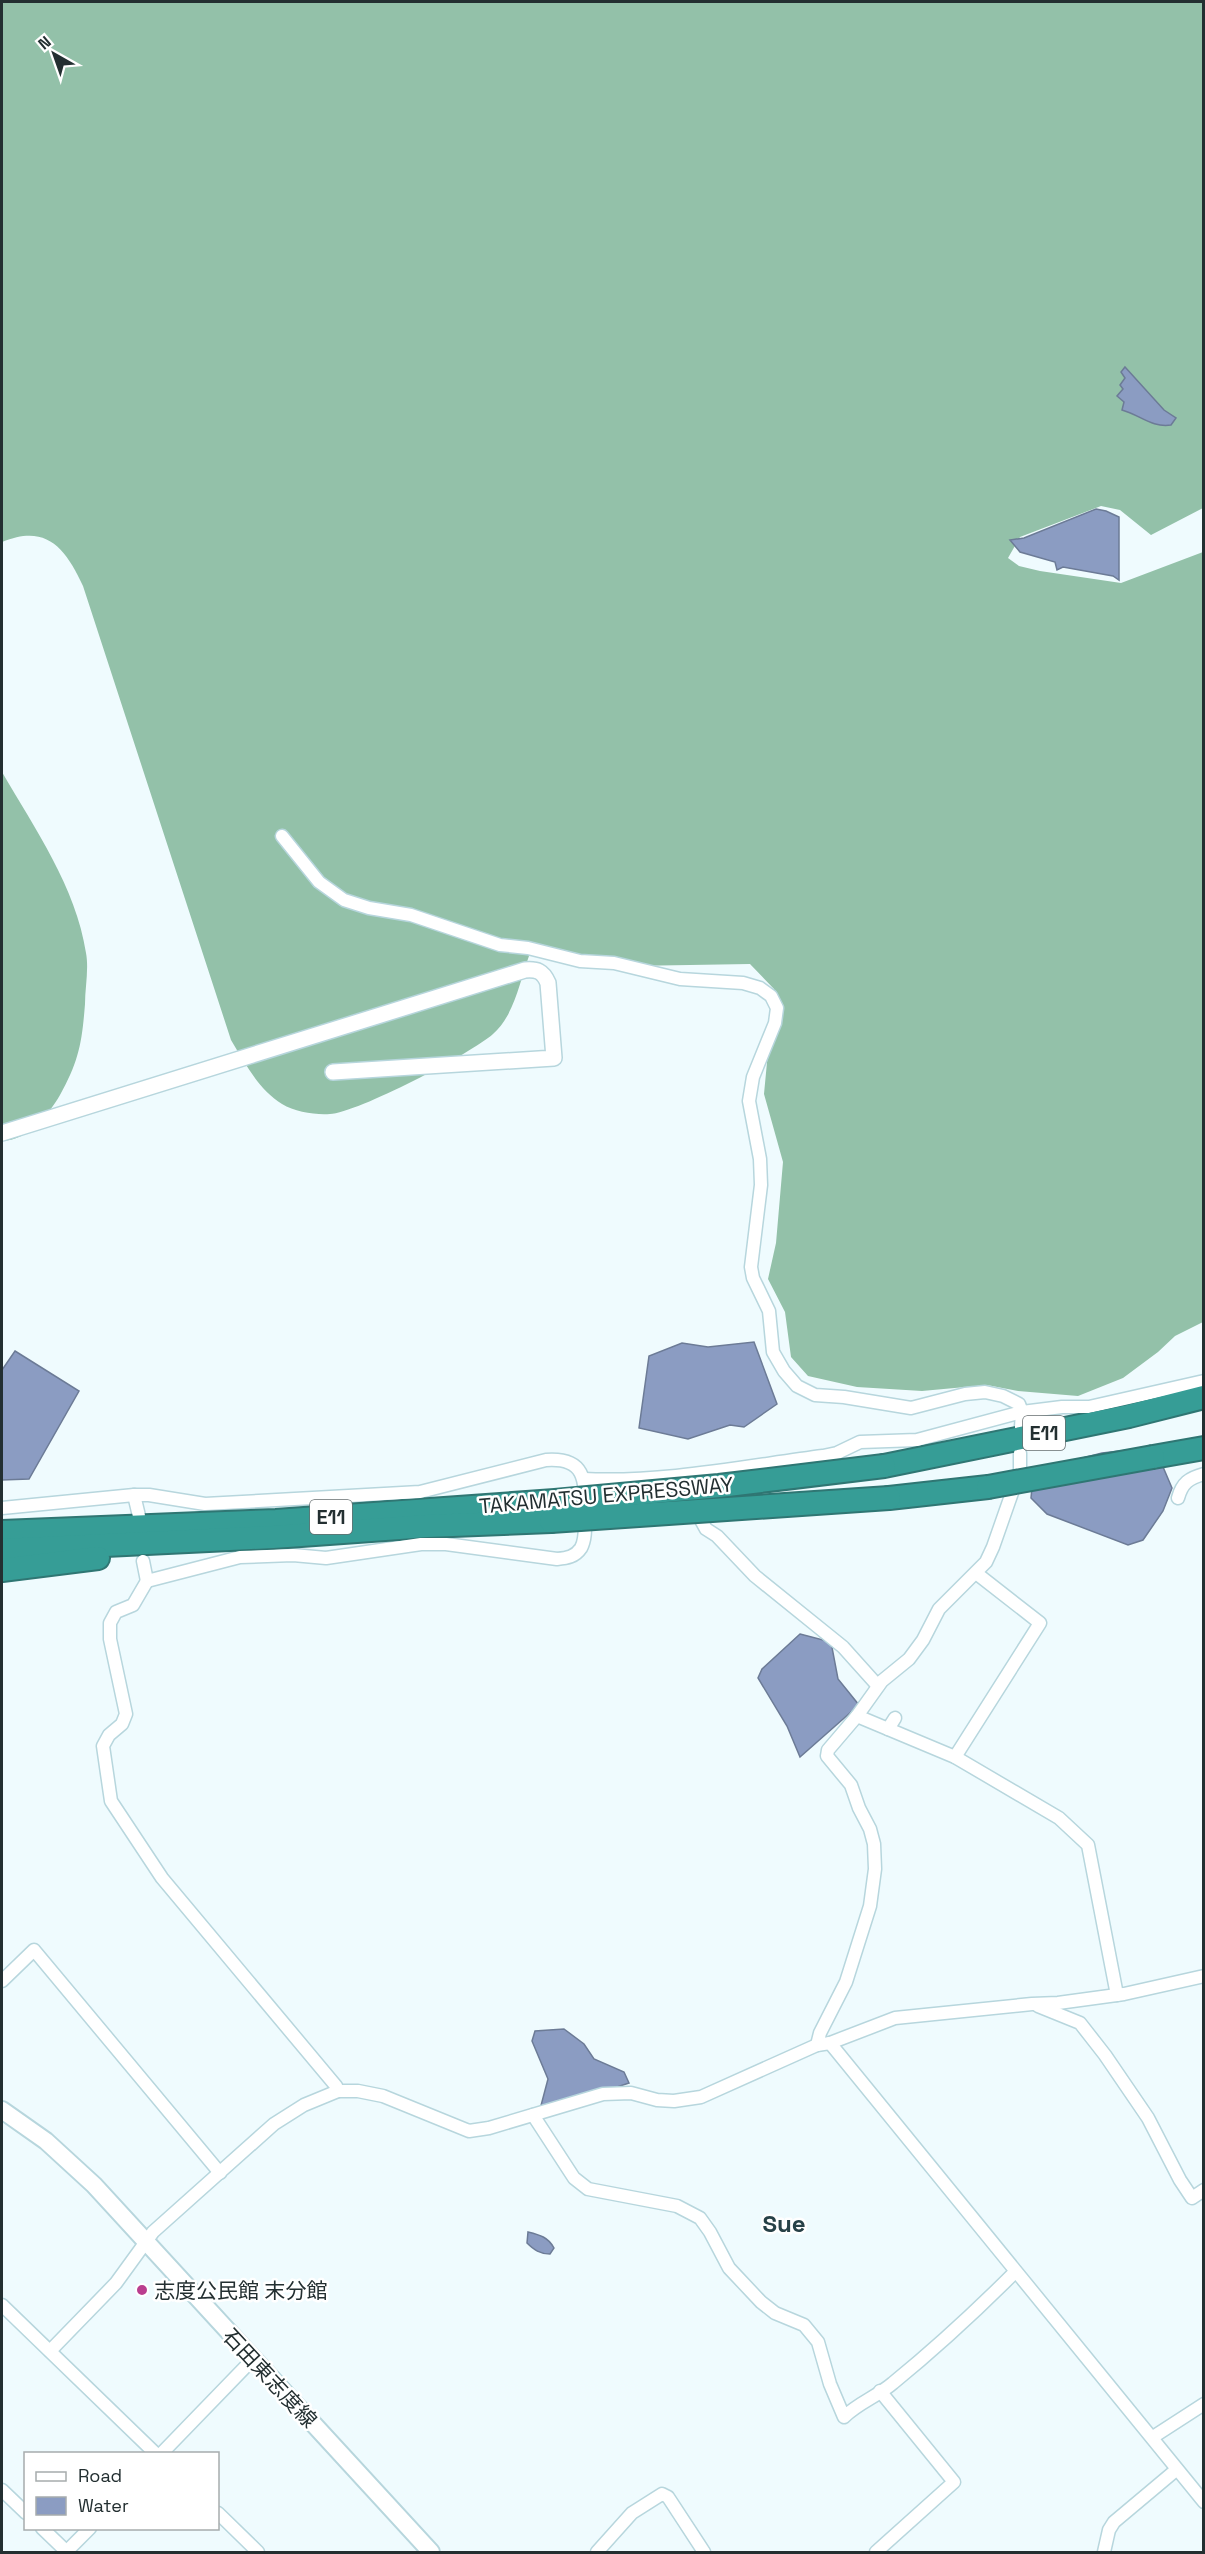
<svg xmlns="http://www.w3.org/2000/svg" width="1205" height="2554" viewBox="0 0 1205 2554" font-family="'Space Grotesk','Noto Sans JP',sans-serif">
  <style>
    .forest { fill: #93c1a9 }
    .water { fill: #8b9cc2; stroke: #6c7b96; stroke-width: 1.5 }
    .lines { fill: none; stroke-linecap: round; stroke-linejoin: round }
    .minor-casing { stroke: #b7d6dd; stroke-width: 15 }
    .tertiary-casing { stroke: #b7d6dd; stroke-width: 18 }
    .secondary-casing { stroke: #b7d6dd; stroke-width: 20 }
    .motorway-casing { stroke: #2f7673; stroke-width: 26 }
    .minor { stroke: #fff; stroke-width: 12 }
    .tertiary { stroke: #fff; stroke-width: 15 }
    .secondary { stroke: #fff; stroke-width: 16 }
    .motorway { stroke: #369d96; stroke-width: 22 }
    .motorway-bridge-casing { stroke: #2f7673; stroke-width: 26; stroke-linecap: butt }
    .motorway-bridge { stroke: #369d96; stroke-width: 22 }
    .poi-dot { fill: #ba3e8f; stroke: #fff; stroke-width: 2 }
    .labels { text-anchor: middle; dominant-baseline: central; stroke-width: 5; stroke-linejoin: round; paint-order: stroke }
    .shield { fill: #fff; stroke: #656d6f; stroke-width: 1.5 }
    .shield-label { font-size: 20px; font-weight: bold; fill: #232f31 }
    .street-label { font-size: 21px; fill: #232f31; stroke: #fff }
    .poi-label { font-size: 21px; fill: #232f31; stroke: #fff; text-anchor: start }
    .quarter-label { font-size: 24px; font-weight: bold; fill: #274147; stroke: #fff }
  </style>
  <rect width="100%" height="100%" fill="#effbfe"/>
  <!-- forest -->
  <g class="forest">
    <path d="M2,2H1203V508L1151,535L1120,510L1101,506L1020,537L1008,558L1019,566L1040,571L1121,583L1203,552V1322L1175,1336L1158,1352L1123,1378L1078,1396L1018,1391L987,1385L922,1391L857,1387L808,1376L791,1357L785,1312L768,1279L776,1243L783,1162L764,1094L774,989L750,964L629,966L545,952L529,956C520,981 514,1016 493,1034C472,1053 357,1113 330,1114C315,1115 295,1112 282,1104C258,1089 245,1063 231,1040L83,586C65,547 46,524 2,542Z"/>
    <path d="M2,772C35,829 76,887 86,953C89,969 85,988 85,1004C82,1042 79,1061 60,1095C47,1117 28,1140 2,1141Z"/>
  </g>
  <!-- water -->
  <g class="water">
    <path d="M1125,367L1164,410L1176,418L1171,425C1152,428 1140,415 1122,410L1124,402L1117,396L1123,389L1120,385L1125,378L1121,372Z"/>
    <path d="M1096,509L1106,511L1119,517V580L1113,576L1063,567L1057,570L1055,562L1020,552L1010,540L1024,538Z"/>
    <path d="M754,1342L777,1404L744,1427L730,1425L688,1439L639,1428L649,1356L682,1343L708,1347Z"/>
    <path d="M15,1351L79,1391L29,1479L2,1480V1370Z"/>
    <path d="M1146,1448L1163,1467L1172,1488L1163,1511L1143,1540L1128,1545L1047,1514L1031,1498L1032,1488L1040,1469L1102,1453Z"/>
    <path d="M800,1634L831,1642L838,1679L859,1705L800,1757L787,1726L758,1678L762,1669Z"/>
    <path d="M564,2029L584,2044L594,2059L624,2072L629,2083L539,2113L548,2079L532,2041L535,2031Z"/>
    <path d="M528,2232C540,2235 548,2237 554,2248L550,2254C540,2254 534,2250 527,2243Z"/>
  </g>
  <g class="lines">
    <defs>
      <g id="minor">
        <path d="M282,836L319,882L344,900L369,908L411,915L500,945L528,948L580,961L614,963L680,979L743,983L760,988L771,996L777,1008L775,1023L753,1077L749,1101L760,1159L761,1185L751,1267L753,1278L769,1311L773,1352L784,1371L797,1386L815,1395L844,1397L911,1408L965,1394L985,1392L1003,1396L1019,1404L1022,1412L1021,1427"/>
        <path d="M584,1479C662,1483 746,1466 823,1456L837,1453L860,1442L917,1440L1022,1412L1062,1407H1089L1204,1381"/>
        <path d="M134,1495L139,1516"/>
        <path d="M1178,1498C1182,1483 1189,1478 1204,1474"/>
        <path d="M700,1507L701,1520L706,1529L717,1536L755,1576L843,1647L878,1686"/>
        <path d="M2,1508L134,1495H149L205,1504L420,1492L546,1460C588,1457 585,1483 585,1516C585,1526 586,1539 581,1548C575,1557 567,1558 557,1559L446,1544H421L326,1558L293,1555L240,1557L147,1581L143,1561"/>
        <path d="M147,1581L133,1605L116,1612L110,1623V1639L126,1714L122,1724L109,1735L103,1746L111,1801L162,1878L336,2086L338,2091"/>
        <path d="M857,1716L955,1757L1059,1818L1088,1845L1117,1995"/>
        <path d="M888,1729L895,1718"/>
        <path d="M955,1757L1040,1623L976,1573"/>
        <path d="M2,1981L34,1950L220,2173"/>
        <path d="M1038,2006L1080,2023L1105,2055L1148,2118L1180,2180L1192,2198L1204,2190"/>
        <path d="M830,2043L1204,2502"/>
        <path d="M817,2045L820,2033L846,1982L870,1906L875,1869L874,1844L870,1829L859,1808L851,1785L827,1756L828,1750L857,1716L882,1681L909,1659L923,1640L939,1609L986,1562L993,1547L1020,1470V1453"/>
        <path d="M533,2115L574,2178L588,2189L677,2206L700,2218L710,2232L729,2268L761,2302L775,2313L804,2325L818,2342L830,2384L844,2417C858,2403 878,2396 893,2383C936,2348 976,2311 1015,2272"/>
        <path d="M2,2305L156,2454"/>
        <path d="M50,2351L116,2283L153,2232L274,2124L304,2105L338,2091H358L383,2096L469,2131L489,2128L603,2094L631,2093L657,2100L674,2101L701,2097L817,2045L830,2043L895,2018L1032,2004L1058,2003L1124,1994L1204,1976"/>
        <path d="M1153,2437L1204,2404"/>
        <path d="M161,2454L253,2359"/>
        <path d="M2,2490L26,2513"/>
        <path d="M218,2513L258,2552"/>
        <path d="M42,2528L67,2552"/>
        <path d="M66,2552L90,2528"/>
        <path d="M597,2552L632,2513L662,2494L668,2497L704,2552"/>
        <path d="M876,2552L954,2482L880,2391"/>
        <path d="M1104,2552L1109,2530L1114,2522L1176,2470"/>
      </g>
      <path id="tertiary" d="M2,1133L525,970C537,969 543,971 548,983L554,1058L333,1072"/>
      <path id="secondary" d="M2,2110L46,2141L94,2185L431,2552"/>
      <g id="motorway">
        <path d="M1153,1457L1204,1448"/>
        <path d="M884,1466L1129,1416L1204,1397"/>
        <path d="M889,1498L988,1487"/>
        <path d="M2,1532L276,1521L555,1501"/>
        <path d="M2,1550L273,1537L427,1526L551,1521"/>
        <path d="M2,1570L98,1558"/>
      </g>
    </defs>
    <!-- minor casing -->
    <use href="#minor" class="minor-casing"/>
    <!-- tertiary casing -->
    <use href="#tertiary" class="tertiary-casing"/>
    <!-- secondary casing -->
    <use href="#secondary" class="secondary-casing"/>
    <!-- motorway casing -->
    <use href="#motorway" class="motorway-casing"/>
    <!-- minor -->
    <use href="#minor" class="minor"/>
    <!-- tertiary -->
    <use href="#tertiary" class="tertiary"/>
    <!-- secondary -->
    <use href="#secondary" class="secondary"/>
    <!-- motorway -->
    <use href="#motorway" class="motorway"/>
    <defs>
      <g id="motorway-bridge">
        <path d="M988,1487L1153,1457"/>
        <path d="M555,1501L719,1486L884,1466"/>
        <path d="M551,1521L889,1498"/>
      </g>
    </defs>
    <!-- motorway-bridge casing -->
    <use href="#motorway-bridge" class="motorway-bridge-casing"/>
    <!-- motorway-bridge -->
    <use href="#motorway-bridge" class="motorway-bridge"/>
  </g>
  <!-- markers -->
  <circle class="poi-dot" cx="142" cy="2290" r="6"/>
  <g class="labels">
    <!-- shield labels -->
    <g class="shield">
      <rect x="1023" y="1416" width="42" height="34" rx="4.5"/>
      <rect x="310" y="1500" width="42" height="34" rx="4.5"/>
    </g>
    <g class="shield-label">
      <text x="1044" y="1433">E11</text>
      <text x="331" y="1517">E11</text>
    </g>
    <!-- street labels -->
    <g class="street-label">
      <text transform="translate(606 1495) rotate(-5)">TAKAMATSU EXPRESSWAY</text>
      <text transform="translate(270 2378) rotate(47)">石田東志度線</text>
    </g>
    <!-- poi labels -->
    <g class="poi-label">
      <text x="154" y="2290">志度公民館 末分館</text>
    </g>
    <!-- quarter labels -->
    <g class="quarter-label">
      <text x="784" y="2223">Sue</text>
    </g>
  </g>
  <!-- border -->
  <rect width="1205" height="2554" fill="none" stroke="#232f31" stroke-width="6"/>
  <!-- legend -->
  <rect x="24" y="2452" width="195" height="78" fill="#ffffff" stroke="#a7acad" stroke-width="1.5"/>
  <rect x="36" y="2472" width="30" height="9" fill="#ffffff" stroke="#a7acad" stroke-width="1.5"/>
  <text x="78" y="2482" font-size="18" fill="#232f31">Road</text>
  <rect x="36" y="2497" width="30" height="18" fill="#8b9cc2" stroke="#a7acad" stroke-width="1.5"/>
  <text x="78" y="2512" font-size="18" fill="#232f31">Water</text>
  <!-- north arrow -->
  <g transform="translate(54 54) rotate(320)" stroke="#ffffff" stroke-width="4.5" paint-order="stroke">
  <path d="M0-4.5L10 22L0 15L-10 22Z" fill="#232f31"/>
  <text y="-9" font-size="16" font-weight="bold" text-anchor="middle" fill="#232f31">N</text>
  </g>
</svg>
